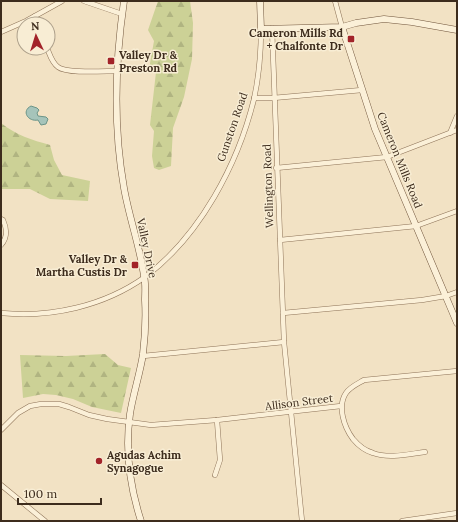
<svg xmlns="http://www.w3.org/2000/svg" width="458" height="522" viewBox="0 0 458 522" font-family="Lora,serif">
  <style>
    .forest { fill: url(#forest-firs) }
    .water { fill: #a6c4ba; stroke: #6b9488 }
    .lines { fill: none; stroke-linecap: round; stroke-linejoin: round }
    .street-casing { stroke: #8e7358; stroke-width: 5.5 }
    .secondary-casing { stroke: #70543b; stroke-width: 7 }
    .street { stroke: #fbf0d8; stroke-width: 4.5 }
    .secondary { stroke: #fbf0d8; stroke-width: 6 }
    .poi-dot { fill: #a22329; stroke: #f8edd4; stroke-width: 1.5 }
    .labels { text-anchor: middle; dominant-baseline: central; stroke-width: 3; stroke-linejoin: round; paint-order: stroke }
    .poi-label { font-size: 11px; font-weight: bold; fill: #3d2c1d; stroke: #f8edd4; text-anchor: end }
    .street-label { font-size: 11px; fill: #3d2c1d; stroke: #f8edd4 }
  </style>
  <defs>
    <pattern id="forest-firs" width="22" height="20" patternUnits="userSpaceOnUse"><rect width="22" height="20" fill="#ccd196"/><path d="M5 1l3.5 6h-7zM16 11l3.5 6h-7z" fill="#b0b481"/></pattern>
  </defs>
  <rect width="100%" height="100%" fill="#f2e2c4"/>
  <!-- forest -->
  <g class="forest">
    <path d="M158,1H190L193,23L192,59L184,97L173,128L171,166L159,170L154,168L152,156L154,131L150,125L156,72L149,69L154,41L148,30Z"/>
    <path d="M1,123C16,135 32,140 50,145L54,160L62,175L90,181L88,201L50,199L30,189H1Z"/>
    <path d="M105,354L118,365L131,368L121,413L92,407L73,399L56,395L43,394L23,398L20,355L66,356Z"/>
  </g>
  <!-- water -->
  <path class="water" d="M31,106L37,108L39,110L37,113L38,116L46,117L48,119L46,124L41,125L38,120C28,122 21,111 31,106Z"/>
  <g class="lines">
    <defs>
      <g id="street">
        <path d="M84,1L122,14"/>
        <path d="M335,1L342,27"/>
        <path d="M35,16L38,24"/>
        <path d="M272,28L284,342L302,521"/>
        <path d="M1,32L26,21L62,1"/>
        <path d="M47,48C50,55 52,63 58,67C67,74 104,71 117,71"/>
        <path d="M254,98H273L362,90"/>
        <path d="M450,133L457,116"/>
        <path d="M276,168L387,157L457,130"/>
        <path d="M1,219L3,220C7,229 8,237 1,245"/>
        <path d="M280,240L416,226L457,211"/>
        <path d="M1,313C51,318 104,306 145,277C200,236 238,164 254,99C259,76 261,52 261,29"/>
        <path d="M283,313L422,300L446,296L457,292"/>
        <path d="M143,356L284,342"/>
        <path d="M1,430L18,413L30,406L41,404H59L69,407L89,415L107,419L151,425L217,420L341,406"/>
        <path d="M425,452C409,454 389,459 373,453C366,451 358,445 353,439C344,427 337,406 346,393C350,387 357,384 364,380L457,371"/>
        <path d="M215,475L220,460L217,420"/>
        <path d="M1,485L45,521"/>
        <path d="M402,521L457,513"/>
      </g>
      <g id="secondary">
        <path d="M124,1C115,63 113,126 124,188C129,217 140,247 144,276C146,284 145,292 145,300C146,318 145,337 143,354C140,374 133,394 130,414C125,450 130,487 141,521"/>
        <path d="M260,1L261,29L342,27L356,23L384,19L412,22L457,30"/>
        <path d="M342,27L375,129L457,323"/>
      </g>
    </defs>
    <!-- street casing -->
    <use href="#street" class="street-casing"/>
    <!-- secondary casing -->
    <use href="#secondary" class="secondary-casing"/>
    <!-- street -->
    <use href="#street" class="street"/>
    <!-- secondary -->
    <use href="#secondary" class="secondary"/>
  </g>
  <!-- markers -->
  <g class="poi-dot">
    <rect x="347" y="35" width="8" height="8" rx="2"/>
    <rect x="107" y="57" width="8" height="8" rx="2"/>
    <rect x="131" y="261" width="8" height="8" rx="2"/>
    <circle cx="99" cy="461" r="4"/>
  </g>
  <g class="labels">
    <!-- poi labels -->
    <g class="poi-label">
      <text x="343" y="33">Cameron Mills Rd<tspan x="343" dy="13">+ Chalfonte Dr</tspan></text>
      <text x="119" y="55" text-anchor="start">Valley Dr &amp;<tspan x="119" dy="13">Preston Rd</tspan></text>
      <text x="127" y="259">Valley Dr &amp;<tspan x="127" dy="13">Martha Custis Dr</tspan></text>
      <text x="107" y="455" text-anchor="start">Agudas Achim<tspan x="107" dy="13">Synagogue</tspan></text>
    </g>
    <!-- street labels -->
    <g class="street-label">
      <text transform="translate(232 127) rotate(-71)">Gunston Road</text>
      <text transform="translate(400 160) rotate(68)">Cameron Mills Road</text>
      <text transform="translate(268 186) rotate(-92)">Wellington Road</text>
      <text transform="translate(147 248) rotate(78)">Valley Drive</text>
      <text transform="translate(299 402) rotate(-7)">Allison Street</text>
    </g>
  </g>
  <!-- border -->
  <rect width="458" height="522" fill="none" stroke="#3d2c1d" stroke-width="4"/>
  <!-- north arrow -->
  <g transform="translate(36 36) rotate(356)"><circle r="19" fill="#f8edd4" stroke="#ada08b"/>
  <path d="M0-3L7 15L0 10L-7 15Z" fill="#a22329"/>
  <text y="-6" font-size="11" font-weight="bold" text-anchor="middle" fill="#3d2c1d">N</text>
  </g>
  <!-- scale -->
  <path d="M18 498v6h83v-6" fill="none" stroke="#3d2c1d" stroke-width="2"/>
  <text x="24" y="498" font-size="12" fill="#3d2c1d" stroke="#f8edd4" stroke-width="3" paint-order="stroke">100 m</text>
</svg>
